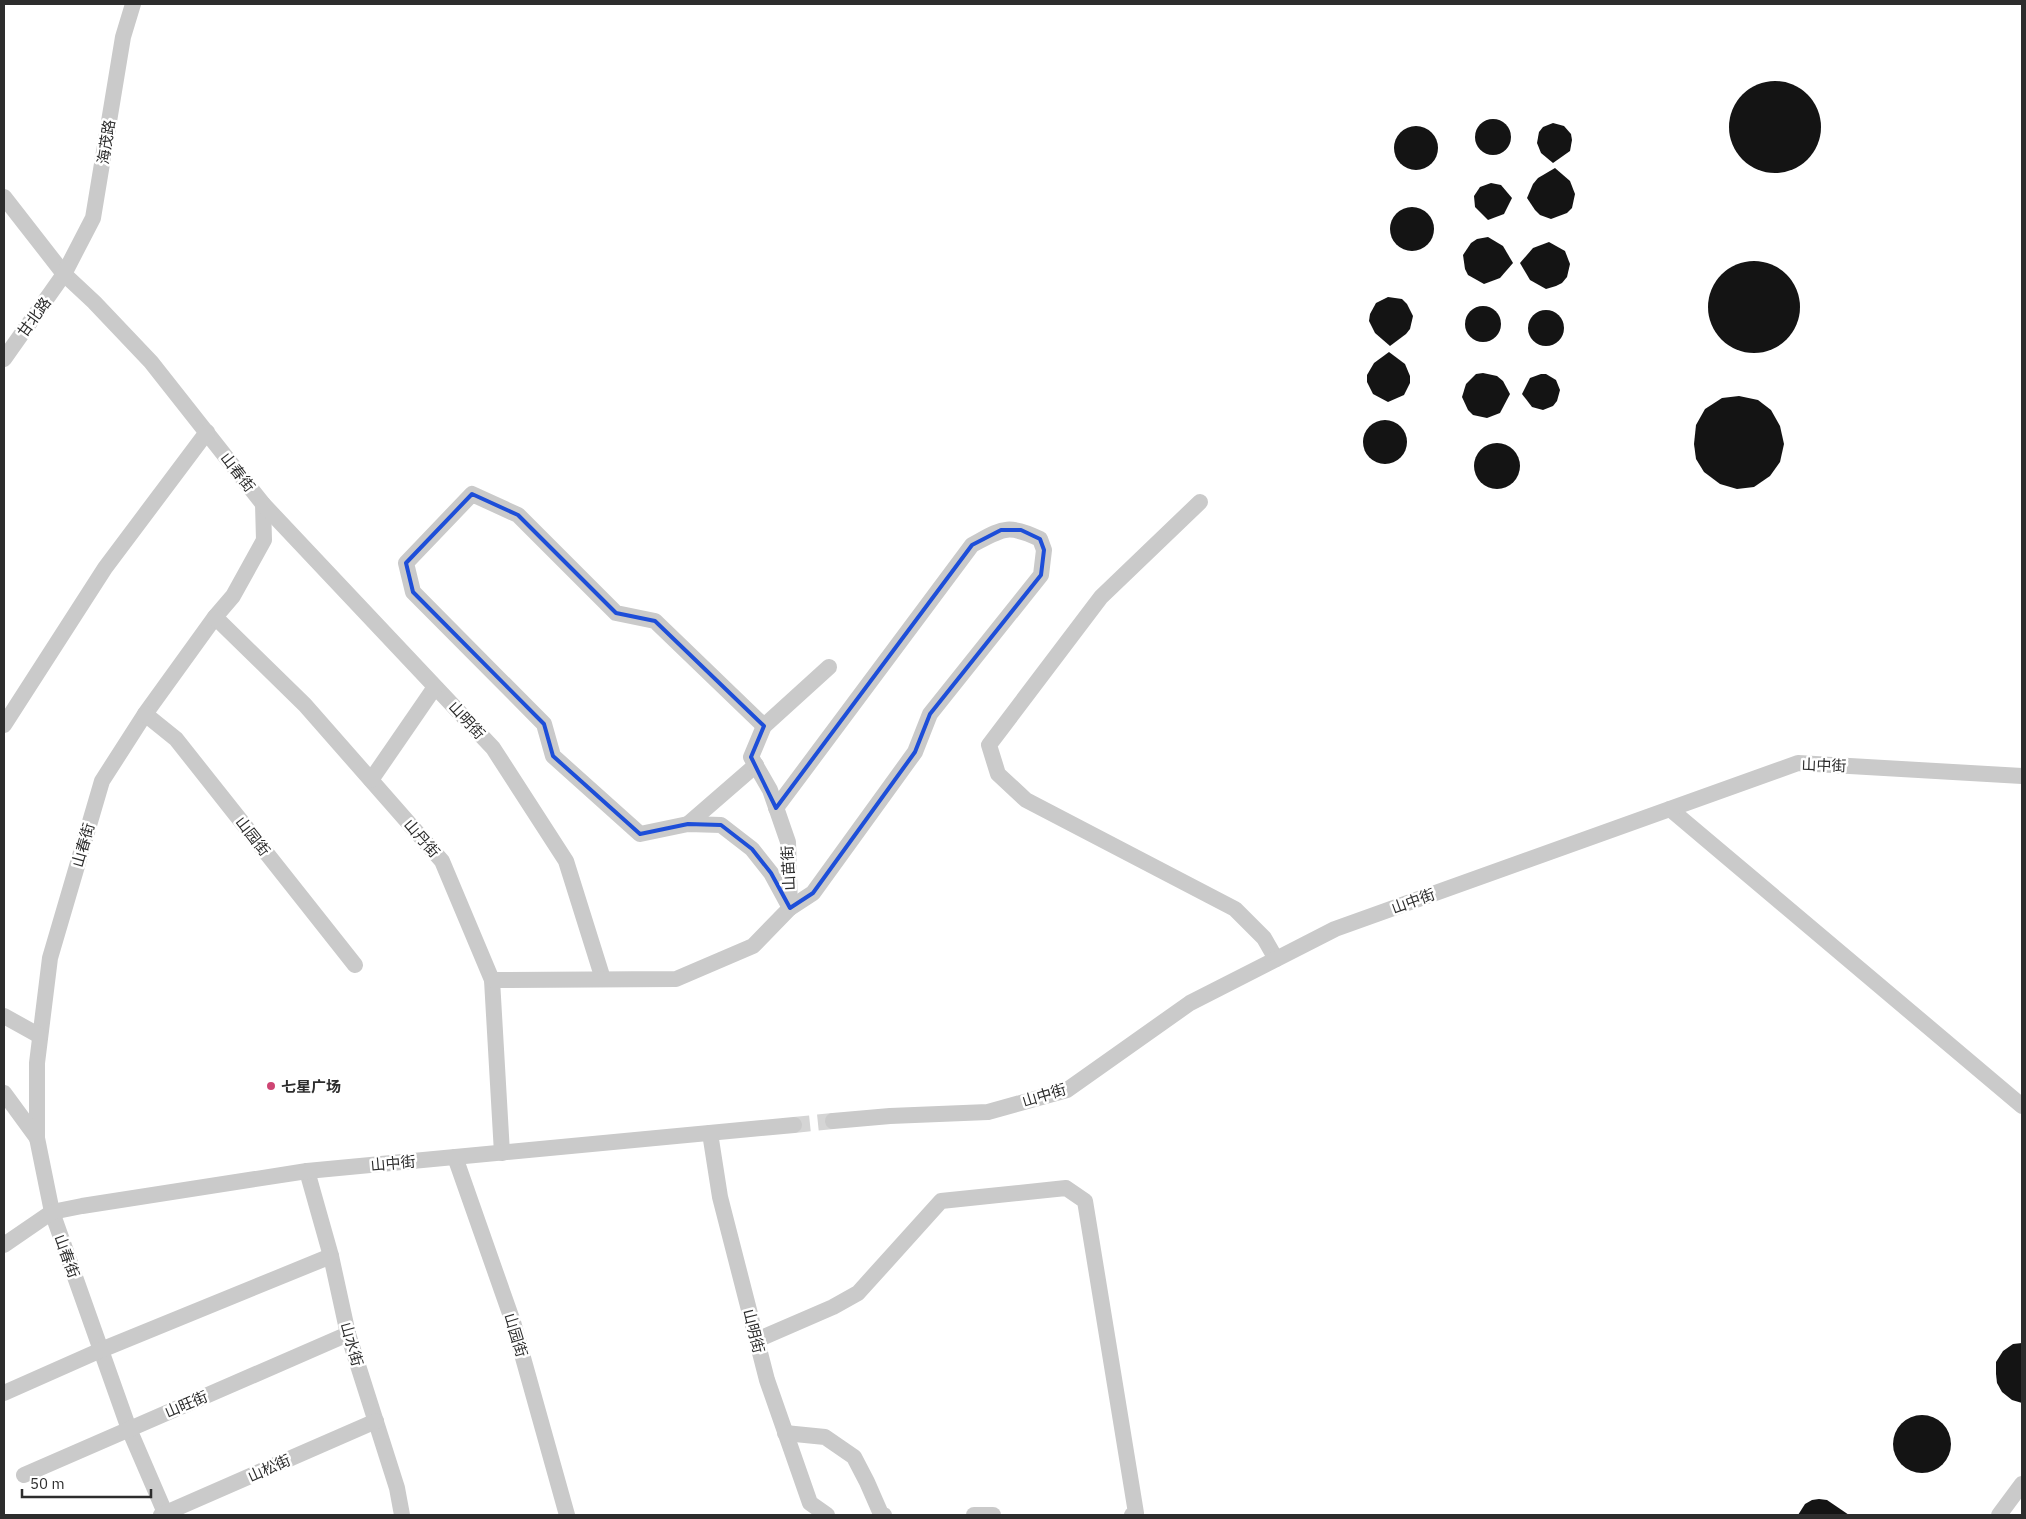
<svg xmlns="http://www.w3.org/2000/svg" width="2026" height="1519" viewBox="0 0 2026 1519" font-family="'IBM Plex Sans','Noto Sans SC',sans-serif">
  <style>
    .building { fill: #141414 }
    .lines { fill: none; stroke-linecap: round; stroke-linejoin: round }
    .minor-tunnel { stroke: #d5d5d5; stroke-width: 16; stroke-dasharray: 16 8; stroke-linecap: butt }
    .minor { stroke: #cacaca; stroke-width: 16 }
    .marked { fill: none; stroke: #1d4ed8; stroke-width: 4; stroke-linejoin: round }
    .poi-dot { fill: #ce4573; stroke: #fff; stroke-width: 2 }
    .labels { text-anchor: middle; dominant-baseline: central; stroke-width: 5; stroke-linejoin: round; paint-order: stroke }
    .street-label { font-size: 15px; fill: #2d2d2d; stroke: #fff }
    .poi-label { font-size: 15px; font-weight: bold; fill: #2d2d2d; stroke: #fff; text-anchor: start }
  </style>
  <rect width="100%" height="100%" fill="#fff"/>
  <!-- building -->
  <g class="building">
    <circle cx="1775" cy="127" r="46"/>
    <circle cx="1493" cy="137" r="18"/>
    <path d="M1553,123L1564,126L1571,134L1572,140L1570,151L1553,163L1541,153L1537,143L1539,132L1543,127Z"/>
    <circle cx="1416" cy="148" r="22"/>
    <path d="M1555,168L1570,181L1575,194L1572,208L1567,213L1551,219L1540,215L1535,210L1527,198L1533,184L1538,178Z"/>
    <path d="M1491,183L1501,185L1512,198L1504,214L1488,220L1475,207L1474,196L1480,187Z"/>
    <circle cx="1412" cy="229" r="22"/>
    <path d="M1488,237L1503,246L1513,263L1500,278L1484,284L1468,275L1465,269L1463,255L1471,243L1477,239Z"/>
    <path d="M1549,242L1565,251L1570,264L1567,277L1562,283L1556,286L1546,289L1530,280L1520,263L1533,248Z"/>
    <circle cx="1754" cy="307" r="46"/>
    <path d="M1388,297L1402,299L1407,304L1413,316L1410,329L1406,334L1390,346L1375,333L1369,321L1370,314L1376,303Z"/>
    <circle cx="1483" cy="324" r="18"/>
    <circle cx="1546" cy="328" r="18"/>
    <path d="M1389,352L1405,364L1410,376V383L1404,395L1388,402L1373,394L1367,382V375L1374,363Z"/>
    <path d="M1483,373L1497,376L1503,381L1510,394L1500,413L1487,418L1473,415L1468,410L1462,397L1466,384L1476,374Z"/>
    <path d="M1541,374H1546L1556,380L1560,390L1557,401L1553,406L1543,410L1532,407L1522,394L1530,378Z"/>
    <path d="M1739,396L1758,400L1771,410L1780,426L1784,444L1780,462L1770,476L1754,487L1737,489L1720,484L1704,472L1696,459L1694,444L1696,425L1705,409L1722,398Z"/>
    <circle cx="1385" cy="442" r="22"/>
    <circle cx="1497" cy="466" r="23"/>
    <path d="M2022,1343V1403L2012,1400L2002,1392L1997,1383L1996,1374V1362L2003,1351L2013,1344Z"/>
    <circle cx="1922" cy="1444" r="29"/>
    <path d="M1819,1499L1827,1500L1849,1515H1798L1805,1504L1812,1500Z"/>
  </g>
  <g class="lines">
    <!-- minor-tunnel -->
    <path class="minor-tunnel" d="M794,1125L833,1121"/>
    <!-- minor -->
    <g class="minor">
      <path d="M4,197L64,274L94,302L151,362L263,504L264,540L233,596L215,617L145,714L102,781L50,958L37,1063V1138L52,1212L129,1429L166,1515"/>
      <path d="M4,359L64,274L93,218L123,37L133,4"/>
      <path d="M1200,502L1101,597L989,745L998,774L1026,800L1235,909L1264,938L1276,959"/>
      <path d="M263,504L493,748L566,861L603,979"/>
      <path d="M215,617L305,705L442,861L492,980L502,1153"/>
      <path d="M145,714L176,739L355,965"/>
      <path d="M4,725L105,568L207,432"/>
      <path d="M764,726L655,621L616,613L518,515L472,494L406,563L413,592L544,724L553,756L640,834L688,824L721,825L752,849L771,873L790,908L813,893L915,752L930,714L1041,575L1044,550L1040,539C1007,523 1002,529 972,545L776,808"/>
      <path d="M371,780L435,687"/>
      <path d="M1670,809L2022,1106"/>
      <path d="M688,824L756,765"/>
      <path d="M492,980L676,979L753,946L790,908L788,842L770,790L751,757L764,726L829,667"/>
      <path d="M4,1016L40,1036"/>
      <path d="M4,1093L37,1138"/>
      <path d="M833,1121L890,1116L988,1112L1067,1090L1190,1003L1335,929L1798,763L2022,776"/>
      <path d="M710,1133L720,1197L767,1380L810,1503L827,1515"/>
      <path d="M455,1157L513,1322L567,1515"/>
      <path d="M307,1171L331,1256L348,1334L397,1488L402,1515"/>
      <path d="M4,1245L52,1212L82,1206L307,1171L794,1125"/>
      <path d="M757,1340L833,1307L858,1293L941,1201L1066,1188L1085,1201L1136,1513L1132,1515"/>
      <path d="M4,1393L101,1350L331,1256"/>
      <path d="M785,1433L825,1437L854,1457L867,1482L881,1514L884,1515"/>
      <path d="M24,1475L348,1334"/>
      <path d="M161,1515L376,1421"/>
      <path d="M974,1515H993"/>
      <path d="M1999,1515L2022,1484"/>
    </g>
  </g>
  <!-- marked area -->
  <path class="marked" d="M472,494L518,515L616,613L655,621L764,726L751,757L776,808L972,545L1001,530H1021L1040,539L1044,550L1041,575L930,714L915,752L813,893L790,908L771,873L752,849L721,825L688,824L640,834L553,756L544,724L413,592L406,563Z"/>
  <!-- markers -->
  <circle class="poi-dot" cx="271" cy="1086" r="5"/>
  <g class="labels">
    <!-- street labels -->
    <g class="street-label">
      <text transform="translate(106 142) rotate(-81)">海茂路</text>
      <text transform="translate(34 317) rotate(-54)">甘北路</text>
      <text transform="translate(238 472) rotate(52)">山春街</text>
      <text transform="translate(467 720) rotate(47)">山明街</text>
      <text transform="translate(1824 765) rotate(2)">山中街</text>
      <text transform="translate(253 836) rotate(52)">山园街</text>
      <text transform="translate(422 838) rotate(49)">山丹街</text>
      <text transform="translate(83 845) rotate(-74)">山春街</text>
      <text transform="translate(788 868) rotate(-93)">山苗街</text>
      <text transform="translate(1413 901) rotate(-20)">山中街</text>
      <text transform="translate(1044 1095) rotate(-17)">山中街</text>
      <text transform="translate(393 1163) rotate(-5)">山中街</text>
      <text transform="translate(67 1256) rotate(70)">山春街</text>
      <text transform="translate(754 1331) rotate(76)">山明街</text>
      <text transform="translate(516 1335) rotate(73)">山园街</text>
      <text transform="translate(352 1344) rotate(74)">山水街</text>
      <text transform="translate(186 1404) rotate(-23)">山旺街</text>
      <text transform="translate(269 1468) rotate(-24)">山松街</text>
    </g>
    <!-- poi labels -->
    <g class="poi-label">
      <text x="281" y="1086">七星广场</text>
    </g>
  </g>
  <!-- border -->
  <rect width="2026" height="1519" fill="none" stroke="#2d2d2d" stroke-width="10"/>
  <!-- scale -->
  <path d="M22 1489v8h129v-8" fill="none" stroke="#2d2d2d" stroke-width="2.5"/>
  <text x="30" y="1489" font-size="15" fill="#2d2d2d" stroke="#ffffff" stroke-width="4" paint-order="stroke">50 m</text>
</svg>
